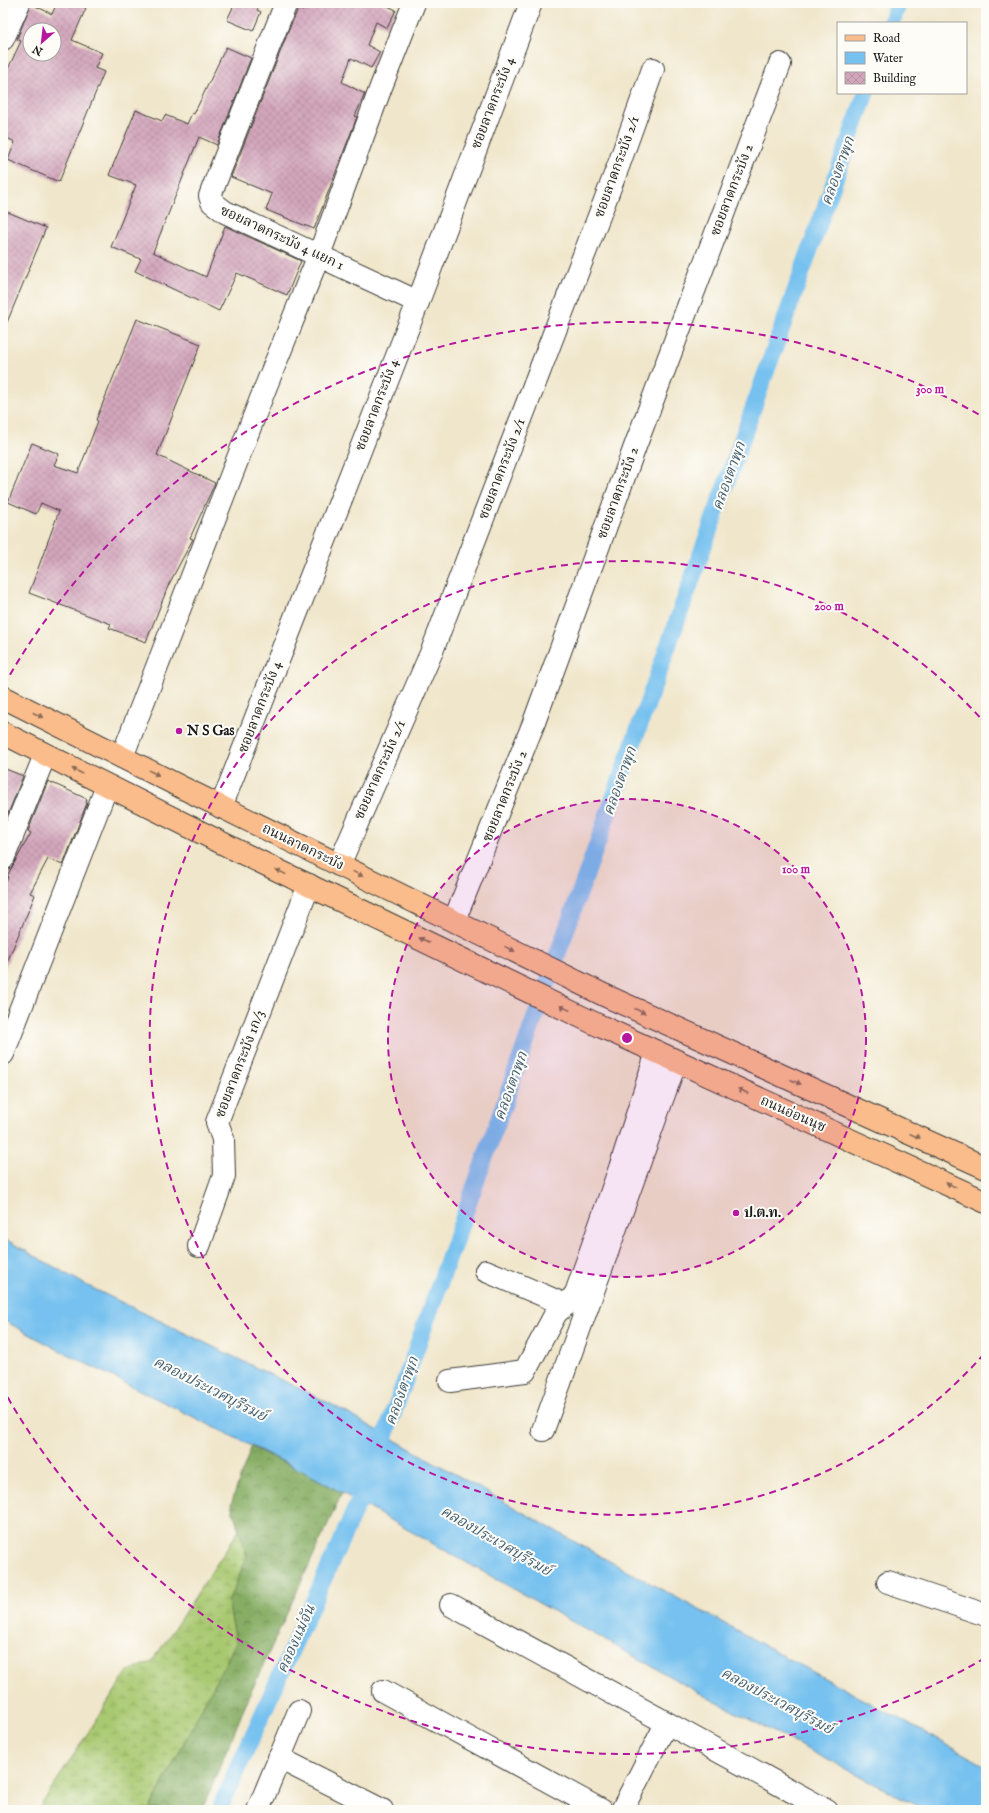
<svg xmlns="http://www.w3.org/2000/svg" width="989" height="1813" viewBox="0 0 989 1813" font-family="'IM FELL English','Noto Serif Thai',serif">
  <style>
    .forest { fill: url(#forest-crowns); stroke: #516440 }
    .wetland { fill: url(#wetland-marsh); stroke: #627246 }
    .water { fill: #76c1ef; stroke: #496e86 }
    .lines { fill: none; stroke-linecap: round; stroke-linejoin: round }
    .canal { stroke: #76c1ef; stroke-width: 17 }
    .building { fill: url(#building-cross-hatch); fill-rule: evenodd }
    .minor-casing { stroke: #3c3a36; stroke-width: 24 }
    .major-casing { stroke: #3c3a36; stroke-width: 24 }
    .minor { stroke: #fff; stroke-width: 22 }
    .major { stroke: #fabc8b; stroke-width: 22 }
    .oneway { fill: #8b6c54 }
    .ring { fill: none; stroke: #b5179e; stroke-width: 2; stroke-dasharray: 7 5 }
    .poi-dot { fill: #b5179e; stroke: #fdfcf7; stroke-width: 1.5 }
    .labels { text-anchor: middle; dominant-baseline: central; stroke-width: 4; stroke-linejoin: round; paint-order: stroke }
    .street-label { font-size: 14px; fill: #1c1c1c; stroke: #fdfcf7 }
    .poi-label { font-size: 14px; font-weight: bold; fill: #1c1c1c; stroke: #fdfcf7; text-anchor: start }
    .water-label { font-size: 15px; font-style: italic; fill: #405e70; stroke: #fdfcf7 }
    .centre { fill: #b5179e; stroke: #fdfcf7; stroke-width: 2 }
    .ring-label { font-size: 12px; text-anchor: middle; font-weight: bold; fill: #b5179e; stroke: #fdfcf7; stroke-width: 4; stroke-linejoin: round; paint-order: stroke }
  </style>
  <defs>
    <pattern id="forest-crowns" width="20" height="18" patternUnits="userSpaceOnUse"><rect width="20" height="18" fill="#86ad63"/><path d="M2 6a3 3 0 1 1 6 0M12 15a3 3 0 1 1 6 0" fill="none" stroke="#6d8c51"/></pattern>
    <pattern id="wetland-marsh" width="20" height="14" patternUnits="userSpaceOnUse"><rect width="20" height="14" fill="#a9c971"/><path d="M1 5h8M5 5V1M11 12h8M15 12V8" fill="none" stroke="#91ac61"/></pattern>
    <pattern id="building-cross-hatch" width="8" height="8" patternUnits="userSpaceOnUse"><rect width="8" height="8" fill="#d3a6bc"/><path d="M0 0l8 8M0 8l8-8" fill="none" stroke="#b58ea1"/></pattern>
  </defs>
  <rect width="100%" height="100%" fill="#fdfcf7"/>
  <filter id="ink" filterUnits="userSpaceOnUse"><feTurbulence type="fractalNoise" baseFrequency=".025" numOctaves="2"/><feDisplacementMap in="SourceGraphic" scale="8" xChannelSelector="R" yChannelSelector="G"/><feConvolveMatrix kernelMatrix="1 2 1 2 8 2 1 2 1" color-interpolation-filters="sRGB"/></filter>
  <filter id="wash" filterUnits="userSpaceOnUse"><feTurbulence type="fractalNoise" baseFrequency=".012" numOctaves="4" result="noise"/><feDisplacementMap in="SourceGraphic" scale="16" xChannelSelector="R" yChannelSelector="G"/><feGaussianBlur stdDeviation="0.9" result="paint"/><feColorMatrix in="noise" values="0 0 0 0 0 0 0 0 0 0 0 0 0 0 0 0 0 1.4 0 .05"/><feComposite in="paint" operator="in"/></filter>
  <g filter="url(#wash)">
    <rect width="100%" height="100%" fill="#f0e6cb"/>
    <!-- forest -->
    <path class="forest" d="M251,1447L312,1476L342,1493L250,1694L202,1810H149L236,1642L228,1602L247,1557L231,1504Z"/>
    <!-- wetland -->
    <path class="wetland" d="M239,1530L247,1557L228,1602L236,1642L149,1810H38L128,1671L152,1662Z"/>
    <!-- water -->
    <path class="water" d="M3,1238L88,1286L331,1404L600,1556L986,1766V1810H925L712,1700L312,1476L55,1348L3,1320Z"/>
    <g class="lines">
      <!-- canal -->
      <g class="canal">
        <path d="M891,23L899,3"/>
        <path d="M378,1456L866,93"/>
        <path d="M219,1810L368,1481"/>
      </g>
    </g>
    <g id="blocks">
      <!-- building -->
      <g class="building">
        <path d="M57,3H73L86,8L72,40L102,53L95,68L104,72L59,182L8,160L15,142L3,136V70L7,71L21,41L17,39L31,4L52,14ZM30,30H54V54H30Z"/>
        <path d="M235,3H260L257,10L261,12L253,31L227,20Z"/>
        <path d="M308,3H381L396,10L387,28L376,22L367,45L380,52L371,68L351,58L342,82L365,94L355,116L357,117L314,229L266,210L272,194L231,177L292,22L298,9L303,11Z"/>
        <path d="M226,47L251,58L217,145L199,137L153,252L206,277L225,226L301,261L287,295L237,273L219,311L135,271L141,259L111,247L136,185L109,175L136,110L162,121L165,115L187,124L192,113L194,114Z"/>
        <path d="M3,210L46,228L3,332Z"/>
        <path d="M137,319L201,344L157,455L215,483L190,538L193,539L169,584L146,642L109,628L111,624L29,593L59,511L41,503L36,514L8,502L32,443L59,454L54,465L78,473L98,421L96,420Z"/>
        <path d="M3,768L23,776L8,814L3,812Z"/>
        <path d="M48,781L87,799L86,802L87,803L63,865L48,859L30,893L35,895L3,972V890L8,877L7,876L31,833L28,831Z"/>
      </g>
    </g>
  </g>
  <g filter="url(#ink)">
    <use href="#blocks" fill-opacity="0" stroke="#3c3a36" stroke-width="1"/>
    <g class="lines">
      <defs>
        <g id="minor">
          <path d="M286,3L213,188L210,196L212,202L225,212L418,302"/>
          <path d="M3,39L19,3"/>
          <path d="M122,757L264,391L319,255L381,87L414,3"/>
          <path d="M221,807L418,302L531,3"/>
          <path d="M3,859L45,755"/>
          <path d="M339,865L432,651L619,164L653,69"/>
          <path d="M454,921L533,725L636,444L780,64"/>
          <path d="M3,1054L107,786"/>
          <path d="M199,1246L224,1176L223,1139L217,1122L309,885"/>
          <path d="M486,1271L566,1305"/>
          <path d="M450,1381L525,1371L556,1313L570,1301L576,1293L620,1168L657,1052"/>
          <path d="M543,1430L676,1061"/>
          <path d="M888,1582L986,1615"/>
          <path d="M451,1605L826,1810"/>
          <path d="M383,1691L601,1810"/>
          <path d="M279,1758L382,1810"/>
          <path d="M258,1810L299,1711"/>
          <path d="M622,1810L666,1724"/>
        </g>
        <g id="major">
          <path d="M3,697L187,790L604,995L986,1168"/>
          <path d="M3,733L242,853L600,1026L986,1202"/>
        </g>
      </defs>
      <!-- minor casing -->
      <use href="#minor" class="minor-casing"/>
      <!-- major casing -->
      <use href="#major" class="major-casing"/>
      <!-- minor -->
      <use href="#minor" class="minor"/>
      <!-- major -->
      <use href="#major" class="major"/>
    </g>
    <!-- one-way arrows -->
    <defs><path id="oneway-solid" d="M-6-.8H1V-3.2L6.5 0L1 3.2V.8H-6Z"/></defs>
    <g class="oneway">
      <use href="#oneway-solid" transform="translate(38 715) rotate(27)"/>
      <use href="#oneway-solid" transform="translate(77 771) rotate(-153)"/>
      <use href="#oneway-solid" transform="translate(154 773) rotate(27)"/>
      <use href="#oneway-solid" transform="translate(281 872) rotate(-154)"/>
      <use href="#oneway-solid" transform="translate(358 874) rotate(26)"/>
      <use href="#oneway-solid" transform="translate(424 940) rotate(-155)"/>
      <use href="#oneway-solid" transform="translate(510 949) rotate(26)"/>
      <use href="#oneway-solid" transform="translate(565 1008) rotate(-154)"/>
      <use href="#oneway-solid" transform="translate(640 1011) rotate(24)"/>
      <use href="#oneway-solid" transform="translate(796 1082) rotate(24)"/>
      <use href="#oneway-solid" transform="translate(743 1091) rotate(-156)"/>
      <use href="#oneway-solid" transform="translate(915 1136) rotate(24)"/>
      <use href="#oneway-solid" transform="translate(951 1185) rotate(-155)"/>
    </g>
  </g>
  <!-- distance rings -->
  <circle cx="627" cy="1038" r="239" fill="#b5179e" fill-opacity=".12"/>
  <g class="ring">
    <circle cx="627" cy="1038" r="239"/>
    <path d="M984 1354A477 477 0 1 1 984 722"/>
    <path d="M985 1658A716 716 0 0 1 4 1391M4 685A716 716 0 0 1 985 418"/>
  </g>
  <!-- markers -->
  <g class="poi-dot">
    <circle cx="179" cy="731" r="4"/>
    <circle cx="736" cy="1213" r="4"/>
  </g>
  <g class="labels">
    <!-- street labels -->
    <g class="street-label">
      <text transform="translate(493 103) rotate(-69)">ซอยลาดกระบัง 4</text>
      <text transform="translate(617 167) rotate(-70)">ซอยลาดกระบัง 2/1</text>
      <text transform="translate(732 190) rotate(-69)">ซอยลาดกระบัง 2</text>
      <text transform="translate(282 238) rotate(25)">ซอยลาดกระบัง 4 แยก 1</text>
      <text transform="translate(377 405) rotate(-69)">ซอยลาดกระบัง 4</text>
      <text transform="translate(502 469) rotate(-69)">ซอยลาดกระบัง 2/1</text>
      <text transform="translate(618 493) rotate(-70)">ซอยลาดกระบัง 2</text>
      <text transform="translate(260 707) rotate(-69)">ซอยลาดกระบัง 4</text>
      <text transform="translate(380 770) rotate(-66)">ซอยลาดกระบัง 2/1</text>
      <text transform="translate(505 796) rotate(-68)">ซอยลาดกระบัง 2</text>
      <text transform="translate(303 847) rotate(26)">ถนนลาดกระบัง</text>
      <text transform="translate(240 1064) rotate(-69)">ซอยลาดกระบัง 1ก/3</text>
      <text transform="translate(793 1114) rotate(24)">ถนนอ่อนนุช</text>
    </g>
    <!-- poi labels -->
    <g class="poi-label">
      <text x="187" y="731">N S Gas</text>
      <text x="744" y="1213">ป.ต.ท.</text>
    </g>
    <!-- water labels -->
    <g class="water-label">
      <text transform="translate(838 171) rotate(-70)">คลองตาพุก</text>
      <text transform="translate(729 476) rotate(-70)">คลองตาพุก</text>
      <text transform="translate(620 781) rotate(-70)">คลองตาพุก</text>
      <text transform="translate(511 1086) rotate(-70)">คลองตาพุก</text>
      <text transform="translate(210 1389) rotate(27)">คลองประเวศบุรีรมย์</text>
      <text transform="translate(402 1391) rotate(-70)">คลองตาพุก</text>
      <text transform="translate(496 1541) rotate(30)">คลองประเวศบุรีรมย์</text>
      <text transform="translate(296 1639) rotate(-66)">คลองแม่จัน</text>
      <text transform="translate(777 1701) rotate(28)">คลองประเวศบุรีรมย์</text>
    </g>
  </g>
  <circle cx="627" cy="1038" r="6" class="centre"/>
  <g class="ring-label">
    <text x="930" y="393">300 m</text>
    <text x="829" y="610">200 m</text>
    <text x="796" y="873">100 m</text>
  </g>
  <!-- margin -->
  <rect width="989" height="1813" fill="none" stroke="#fdfcf7" stroke-width="16"/>
  <!-- legend -->
  <rect x="837" y="22" width="130" height="72" fill="#fdfcf7" stroke="#a3a29f"/>
  <rect x="845" y="35" width="20" height="6" fill="#fabc8b" stroke="#a3a29f"/>
  <text x="873" y="42" font-size="12" fill="#1c1c1c">Road</text>
  <rect x="845" y="52" width="20" height="12" fill="#76c1ef" stroke="#a3a29f"/>
  <text x="873" y="62" font-size="12" fill="#1c1c1c">Water</text>
  <rect x="845" y="72" width="20" height="12" fill="url(#building-cross-hatch)" stroke="#a3a29f"/>
  <text x="873" y="82" font-size="12" fill="#1c1c1c">Building</text>
  <!-- north arrow -->
  <g transform="translate(42 42) rotate(208)"><circle r="19" fill="#fdfcf7" stroke="#a3a29f"/>
  <path d="M0-3L7 15L0 10L-7 15Z" fill="#b5179e"/>
  <text y="-6" font-size="11" font-weight="bold" text-anchor="middle" fill="#1c1c1c">N</text>
  </g>
</svg>
